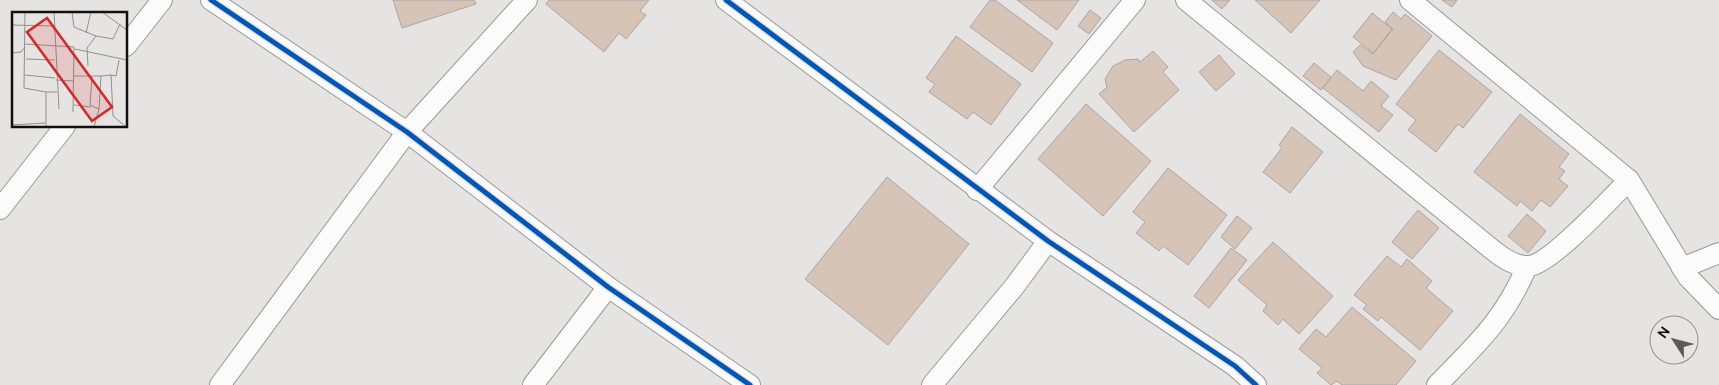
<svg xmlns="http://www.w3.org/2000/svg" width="1719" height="385" viewBox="0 0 1719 385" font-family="Ubuntu,sans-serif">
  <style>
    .building { fill: #d6c5b7; stroke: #a8a6a6 }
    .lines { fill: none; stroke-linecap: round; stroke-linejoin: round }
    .minor-casing { stroke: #9a9998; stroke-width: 22 }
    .minor { stroke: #fbfbfb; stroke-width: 20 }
    .cycleway-casing { stroke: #e7e4e2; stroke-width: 8 }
    .cycleway { stroke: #0057b8; stroke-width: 5 }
    .inset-road { fill: none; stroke: #918f8f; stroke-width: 1 }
    .view { fill: #d62828; fill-opacity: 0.15; stroke: #d62828; stroke-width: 2.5 }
    .inset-edge { fill: none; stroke: #111010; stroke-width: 2.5 }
  </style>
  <rect width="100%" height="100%" fill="#e6e4e3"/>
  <!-- building -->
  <g class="building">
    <path d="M393,0H474L476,4L402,28Z"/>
    <path d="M549,0H649L640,11L646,15L626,39L619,33L604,52L546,4Z"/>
    <path d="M990,0H995L1053,43L1032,72L970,27Z"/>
    <path d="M1017,0H1079L1057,30Z"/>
    <path d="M1212,0H1230L1222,9Z"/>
    <path d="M1255,0H1320L1291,33Z"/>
    <path d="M1442,0H1457L1452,7Z"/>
    <path d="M1090,10L1101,18L1089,34L1078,26Z"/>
    <path d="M1393,12L1401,19L1405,14L1432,36L1396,80L1363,66L1353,52L1360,45L1373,54L1393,29L1385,22Z"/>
    <path d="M1372,13L1392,29L1373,53L1353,37Z"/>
    <path d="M956,36L1021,84L991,125L973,112L967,119L929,92L935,84L926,78Z"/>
    <path d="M1439,50L1492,92L1463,128L1458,124L1436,152L1408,130L1416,120L1396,104Z"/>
    <path d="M1153,51L1168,67L1163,72L1179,90L1134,132L1099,94L1107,87L1105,79L1113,66L1125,60L1138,59L1140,62Z"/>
    <path d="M1219,55L1235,74L1216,91L1199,72Z"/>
    <path d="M1314,63L1331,77L1321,90L1303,76Z"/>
    <path d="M1337,70L1363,91L1371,81L1389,96L1381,106L1393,115L1379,132L1323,88Z"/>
    <path d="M1086,104L1151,161L1103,216L1038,159Z"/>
    <path d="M1520,114L1569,154L1559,167L1565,171L1559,179L1568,186L1550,207L1541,200L1532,211L1520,201L1517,206L1474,172Z"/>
    <path d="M1292,127L1323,152L1290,193L1263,172L1282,148L1279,145Z"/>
    <path d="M1168,168L1227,215L1188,265L1163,246L1159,251L1136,233L1145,222L1133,212Z"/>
    <path d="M887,177L969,244L888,345L805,279Z"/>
    <path d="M1418,210L1439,228L1412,259L1392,242Z"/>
    <path d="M1527,214L1546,231L1528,253L1508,236Z"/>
    <path d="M1237,216L1252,228L1235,249L1221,237Z"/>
    <path d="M1273,242L1333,296L1299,334L1283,319L1278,325L1263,311L1267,305L1238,280Z"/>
    <path d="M1231,248L1247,260L1209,308L1194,296Z"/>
    <path d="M1387,256L1401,267L1407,259L1432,281L1426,288L1453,311L1420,350L1381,317L1378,321L1363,309L1367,305L1354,295Z"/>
    <path d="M1352,307L1416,361L1396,385H1342L1337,381L1331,385L1317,373L1322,368L1299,349L1316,329L1326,337Z"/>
  </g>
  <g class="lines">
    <defs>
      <g id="minor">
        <path d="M211,0L407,132L608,287L750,385"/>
        <path d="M726,0L1048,241L1235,366L1256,385"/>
        <path d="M1186,0L1494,251C1504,259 1516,267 1529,266C1551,264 1611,198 1629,180"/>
        <path d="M1410,0L1629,180L1688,277L1719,309"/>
        <path d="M126,46L162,0"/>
        <path d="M977,190L1135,0"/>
        <path d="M0,209L65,126"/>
        <path d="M1682,268L1719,253"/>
        <path d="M220,385L407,132L527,0"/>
        <path d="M533,385L608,287"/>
        <path d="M932,385L1014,287L1048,241"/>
        <path d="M1437,385C1476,345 1505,319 1527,266"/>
      </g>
    </defs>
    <!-- minor casing -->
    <use href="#minor" class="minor-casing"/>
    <!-- minor -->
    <use href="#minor" class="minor"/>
    <defs>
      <g id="cycleway">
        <path d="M211,0L407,132L608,287L750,385"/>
        <path d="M726,0L1048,241L1235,366L1256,385"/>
      </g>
    </defs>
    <!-- cycleway casing -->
    <use href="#cycleway" class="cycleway-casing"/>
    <!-- cycleway -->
    <use href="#cycleway" class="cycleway"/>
  </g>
  <!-- overview -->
  <g transform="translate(12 12)">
    <rect width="115" height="115" fill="#e6e4e3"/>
    <path class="inset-road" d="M13,0L12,76L34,80M42,0L47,97M60,0L62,15L84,24L101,27L108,12M90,0L115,18M0,13L43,14M74,21L79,0M13,32L62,35L61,100M63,37L115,48M0,41L9,40L13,35M14,47L43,48M76,54L75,36L84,24M13,63L43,66M99,63L104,64L107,48M62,64H89L87,97L82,115M89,64L99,63L101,104L114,115M80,65L78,93L87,97M44,68L62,69M62,93L79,95M0,113L33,111M34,115V80H45"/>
    <path class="view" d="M35,6L100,95L80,109L15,20Z"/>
    <rect width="115" height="115" class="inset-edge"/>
  </g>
  <!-- north arrow -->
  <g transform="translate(1674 340) rotate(306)"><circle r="24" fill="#e7e4e2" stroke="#918f8e"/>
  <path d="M0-4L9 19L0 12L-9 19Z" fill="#5c5a5a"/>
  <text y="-8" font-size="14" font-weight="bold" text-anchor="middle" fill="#111010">N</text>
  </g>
</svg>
